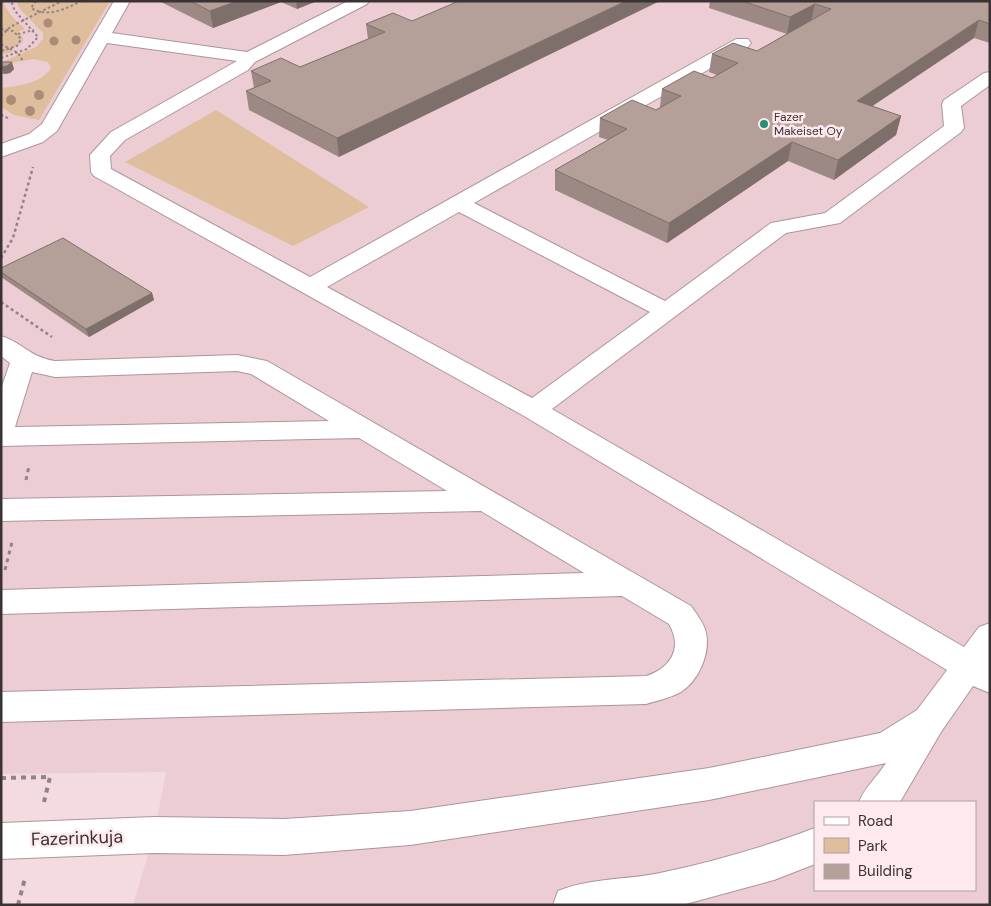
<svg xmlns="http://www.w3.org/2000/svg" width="991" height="906" viewBox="0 0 991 906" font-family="'DM Sans',sans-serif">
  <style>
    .built { fill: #edcdd4; fill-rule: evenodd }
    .green { fill: #debe9c }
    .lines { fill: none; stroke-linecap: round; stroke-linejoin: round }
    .minor-casing { stroke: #ab959a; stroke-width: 2 }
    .path-far3 { stroke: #938286; stroke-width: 2; stroke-dasharray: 2.5 2.5; stroke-linecap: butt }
    .path-far2 { stroke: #938286; stroke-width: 2.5; stroke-dasharray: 3 3; stroke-linecap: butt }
    .path-far1 { stroke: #938286; stroke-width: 3; stroke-dasharray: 4 4; stroke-linecap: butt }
    .path { stroke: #938286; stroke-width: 4; stroke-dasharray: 5 5; stroke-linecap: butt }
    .minor { fill: #fff; fill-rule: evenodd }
    .tree { fill: #ab8d77 }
    .wall { fill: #9c8984 }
    .shaded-wall { fill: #7f6f6b }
    .building { fill: #b59f99; stroke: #7f6f6b }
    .poi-dot { fill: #239070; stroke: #feeaee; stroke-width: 2 }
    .labels { text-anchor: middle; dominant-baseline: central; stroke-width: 5; stroke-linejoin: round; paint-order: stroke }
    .far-poi-label { font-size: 12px; fill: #3b3234; stroke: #feeaee; text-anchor: start }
    .near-street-label { font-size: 18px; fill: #3b3234; stroke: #feeaee }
  </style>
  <rect width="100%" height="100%" fill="#f4dbe0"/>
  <!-- built -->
  <path class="built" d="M1,1H990V905H133L154,835L166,772L1,774ZM815,802H975V890H815Z"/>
  <!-- green -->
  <g class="green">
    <path d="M1,1H5L4,4C10,15 16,21 25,29L18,32L23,37V42L10,50L12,52L1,55Z"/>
    <path d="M20,1H110L39,120L14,115L1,107V88C18,86 42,83 51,68L48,62L33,59L6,64L2,62L36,47L43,39V33L19,8L17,4Z"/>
    <path d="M216,110L369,207L293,246L125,162Z"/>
  </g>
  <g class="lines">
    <defs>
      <g id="minor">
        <path d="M114,1H130L112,33L247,52L348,1H369L367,4L255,62L248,70L125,140L110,156L111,169L310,277L736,39H748L751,43L748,47L474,203L665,301L771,223L825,213L944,126L942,104L944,100L984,73L990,72V85L961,106L964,128L961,132L840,223L786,233L552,409L964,647L979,627L990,623V693L973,686L941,732L900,802H859C865,787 877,777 886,763L709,800L410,845L284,855L154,853L1,859V823L154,817L284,819L410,811L709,768L880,733L917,710L947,670L524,416L94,176L91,172L90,155L111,132L237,61L107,43L57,131L43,142L1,157V144L29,134L42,124ZM459,212L650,312L532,398L327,287Z"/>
        <path d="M1,336C22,342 29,357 55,361L237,355L267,361L691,606C696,613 702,621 705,629C712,651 699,682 679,693C669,698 656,701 646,704L1,722V692L646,676C671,668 683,648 669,624L622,596L1,614V590L584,573L481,511L1,521V499L447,491L359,438L1,446V389L10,363L1,356ZM237,371L251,374L329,421L15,427L32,372L55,377Z"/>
        <path d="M815,828V864L774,880L682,905H553L558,891C590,878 626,880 660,873C712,862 765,847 815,828Z"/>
      </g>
    </defs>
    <!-- minor casing -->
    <use href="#minor" class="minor-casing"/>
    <!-- path-far3 -->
    <g class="path-far3">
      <path d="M36,1L31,8C47,18 66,9 81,1"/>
      <path d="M1,29L13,31L21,39L17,46L1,51"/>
      <path d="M18,34L34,30"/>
      <path d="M1,36L10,27L62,1"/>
      <path d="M1,44L18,53L23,61"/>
      <path d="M1,58L27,49L38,37L15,11L11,1"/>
      <path d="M1,115L10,119"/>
    </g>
    <!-- path-far2 -->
    <g class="path-far2">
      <path d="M1,258L13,238L33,167"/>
      <path d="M1,302L52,337"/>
    </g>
    <!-- path-far1 -->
    <g class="path-far1">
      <path d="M26,480L29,466"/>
      <path d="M5,570L12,542"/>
    </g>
    <!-- path -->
    <g class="path">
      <path d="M1,778L50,777L44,802"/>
      <path d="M18,905L25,878"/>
    </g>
    <!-- minor -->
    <use href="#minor" class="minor"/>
  </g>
  <!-- trees -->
  <g class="tree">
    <circle cx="48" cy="23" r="4.5"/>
    <circle cx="76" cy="40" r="4.5"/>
    <circle cx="54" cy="41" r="4.5"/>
    <circle cx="39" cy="95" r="5"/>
    <circle cx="11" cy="100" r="5"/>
    <circle cx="30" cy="111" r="5"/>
  </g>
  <!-- wall -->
  <g class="wall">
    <path d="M159,1H317L297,9L281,2L213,28Z"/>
    <path d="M710,1H990V43L974,38L872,106L901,116L896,135L834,180L788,161L667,243L555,190V170L608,140L599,137L600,118L656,110L661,107H660L662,89L712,78L717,75L709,72L712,54L757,51L787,34L709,8Z"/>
    <path d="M393,13L339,157L249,110L246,91L254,88L251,71L300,67L368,39L366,24Z"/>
    <path d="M1,62L14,69L10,73L4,74L1,73Z"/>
    <path d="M1,268L152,293L154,300L89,337L1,277Z"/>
  </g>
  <!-- shaded-wall -->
  <g class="shaded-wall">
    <path d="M237,1H281V2L213,28L210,11Z"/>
    <path d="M296,1H317L297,9Z"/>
    <path d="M626,1H660L339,157L337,138Z"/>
    <path d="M815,4L811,21L787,34L790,17Z"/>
    <path d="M979,20L974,38L853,119L857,101Z"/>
    <path d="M12,62L14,69L10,73L4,74L2,67Z"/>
    <path d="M901,116L896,135L834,180L838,160Z"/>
    <path d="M792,142L788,161L667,243L669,223Z"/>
    <path d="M152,293L154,300L89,337L86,329Z"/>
  </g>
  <!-- building -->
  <g class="building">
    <path d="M190,1H237L210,11Z"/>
    <path d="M459,1H626L337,138L246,91L271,81L251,71L281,58L300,67L385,32L366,24L393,13L412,21Z"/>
    <path d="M742,1H990V24L979,20L857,101L901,116L838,160L792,142L669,223L555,170L627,129L600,118L632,100L656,110L681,96L662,89L694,71L712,78L738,63L712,54L733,43L757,51L831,9L815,4L790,17Z"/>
    <path d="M1,62H12L7,66L2,67Z"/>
    <path d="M63,238L152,293L86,329L1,272V268Z"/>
  </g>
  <!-- markers -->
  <circle class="poi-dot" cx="764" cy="124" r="5"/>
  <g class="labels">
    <!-- far-poi labels -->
    <g class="far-poi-label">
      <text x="774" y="117">Fazer<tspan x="774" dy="14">Makeiset Oy</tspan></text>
    </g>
    <!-- near-street labels -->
    <g class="near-street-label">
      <text transform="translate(77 838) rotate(-2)">Fazerinkuja</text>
    </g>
  </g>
  <!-- border -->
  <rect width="991" height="906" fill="none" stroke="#3b3234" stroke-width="5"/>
  <!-- legend -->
  <rect x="814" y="801" width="162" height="90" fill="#feeaee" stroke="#b0a0a4"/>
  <rect x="824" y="817" width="25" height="8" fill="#ffffff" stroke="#b0a0a4"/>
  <text x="858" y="826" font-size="15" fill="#3b3234">Road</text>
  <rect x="824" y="838" width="25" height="15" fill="#debe9c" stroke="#b0a0a4"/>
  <text x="858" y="851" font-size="15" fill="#3b3234">Park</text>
  <rect x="824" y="864" width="25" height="15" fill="#b59f99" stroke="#b0a0a4"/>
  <text x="858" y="876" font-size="15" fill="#3b3234">Building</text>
</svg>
